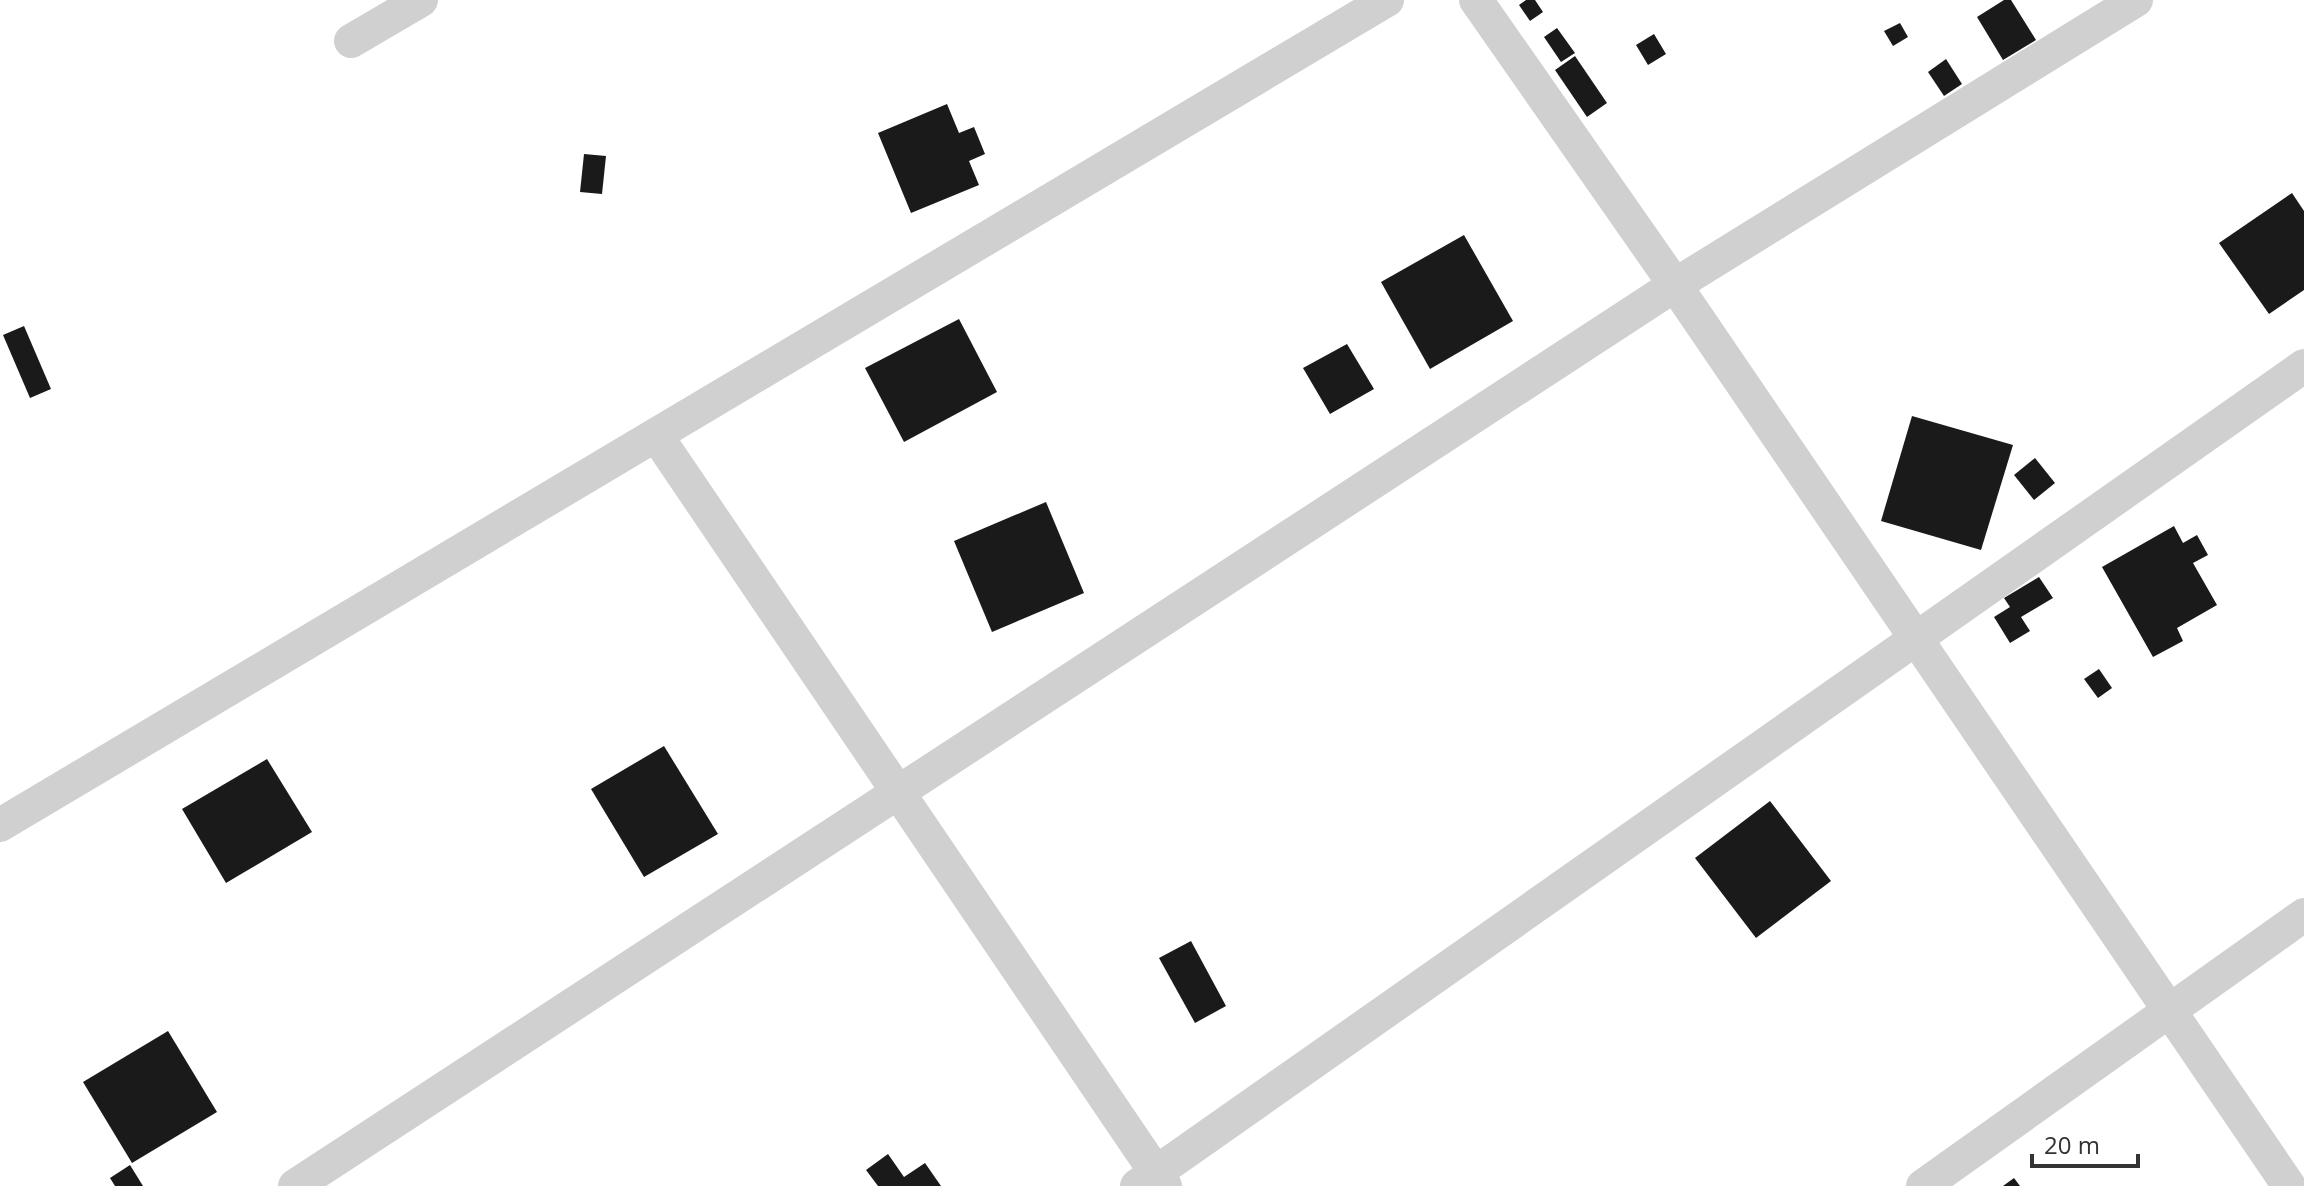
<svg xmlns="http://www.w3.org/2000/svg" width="2304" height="1186" viewBox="0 0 2304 1186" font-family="'Open Sans',sans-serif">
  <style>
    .building { fill: #1a1a1a }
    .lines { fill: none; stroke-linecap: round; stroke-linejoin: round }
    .street { stroke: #d0d0d0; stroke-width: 34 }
  </style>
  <rect width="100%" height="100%" fill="#fff"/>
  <!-- building -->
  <g class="building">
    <path d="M1526,0H1535L1543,12L1530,21L1519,5Z"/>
    <path d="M2004,0H2011L2036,40L2003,60L1977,17Z"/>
    <path d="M1900,23L1908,37L1893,46L1884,31Z"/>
    <path d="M1557,28L1575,53L1561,62L1544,37Z"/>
    <path d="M1654,34L1666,54L1648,65L1636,45Z"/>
    <path d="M1575,56L1607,103L1587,117L1555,70Z"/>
    <path d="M1946,59L1962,84L1944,96L1928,72Z"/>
    <path d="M947,104L959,133L974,127L985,154L969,161L979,185L911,213L878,133Z"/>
    <path d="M584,154L606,156L602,194L580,192Z"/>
    <path d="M2292,193L2304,211V290L2269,314L2219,243Z"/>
    <path d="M1464,235L1513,321L1430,369L1381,282Z"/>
    <path d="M959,319L997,392L904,442L865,368Z"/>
    <path d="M24,326L51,389L30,398L3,335Z"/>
    <path d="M1347,344L1374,389L1330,414L1303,368Z"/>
    <path d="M1912,416L2013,445L1981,550L1881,521Z"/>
    <path d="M2035,458L2055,483L2034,500L2014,475Z"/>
    <path d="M1046,502L1084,593L992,632L954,541Z"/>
    <path d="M2174,526L2183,543L2197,535L2208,555L2193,563L2217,605L2177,628L2183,641L2153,657L2102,567Z"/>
    <path d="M2039,577L2053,598L2021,617L2030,631L2010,643L1994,617L2010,607L2004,598Z"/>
    <path d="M2099,669L2112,688L2098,698L2084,679Z"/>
    <path d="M664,746L718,834L644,877L591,789Z"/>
    <path d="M267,759L312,832L226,883L182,809Z"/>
    <path d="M1770,801L1831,881L1756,938L1695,858Z"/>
    <path d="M1191,941L1226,1006L1195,1023L1159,958Z"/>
    <path d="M168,1031L217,1112L132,1163L83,1082Z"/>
    <path d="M888,1154L904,1177L925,1163L941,1186H878L866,1170Z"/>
    <path d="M130,1165L143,1186H115L110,1178Z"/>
    <path d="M2014,1178L2020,1186H2003Z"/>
  </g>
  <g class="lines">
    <!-- street -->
    <g class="street">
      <path d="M1476,0L1675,285L2289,1186"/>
      <path d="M351,41L421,0"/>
      <path d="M656,435L1165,1186"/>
      <path d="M0,825L1387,0"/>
      <path d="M295,1186L1675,285L2136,0"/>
      <path d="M1137,1186L2304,366"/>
      <path d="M1923,1186L2304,915"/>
    </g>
  </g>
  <!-- scale -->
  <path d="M2032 1154v12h106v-12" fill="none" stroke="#333333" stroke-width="4"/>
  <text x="2044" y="1154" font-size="24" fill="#333333" stroke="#ffffff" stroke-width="6" paint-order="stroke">20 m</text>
</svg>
